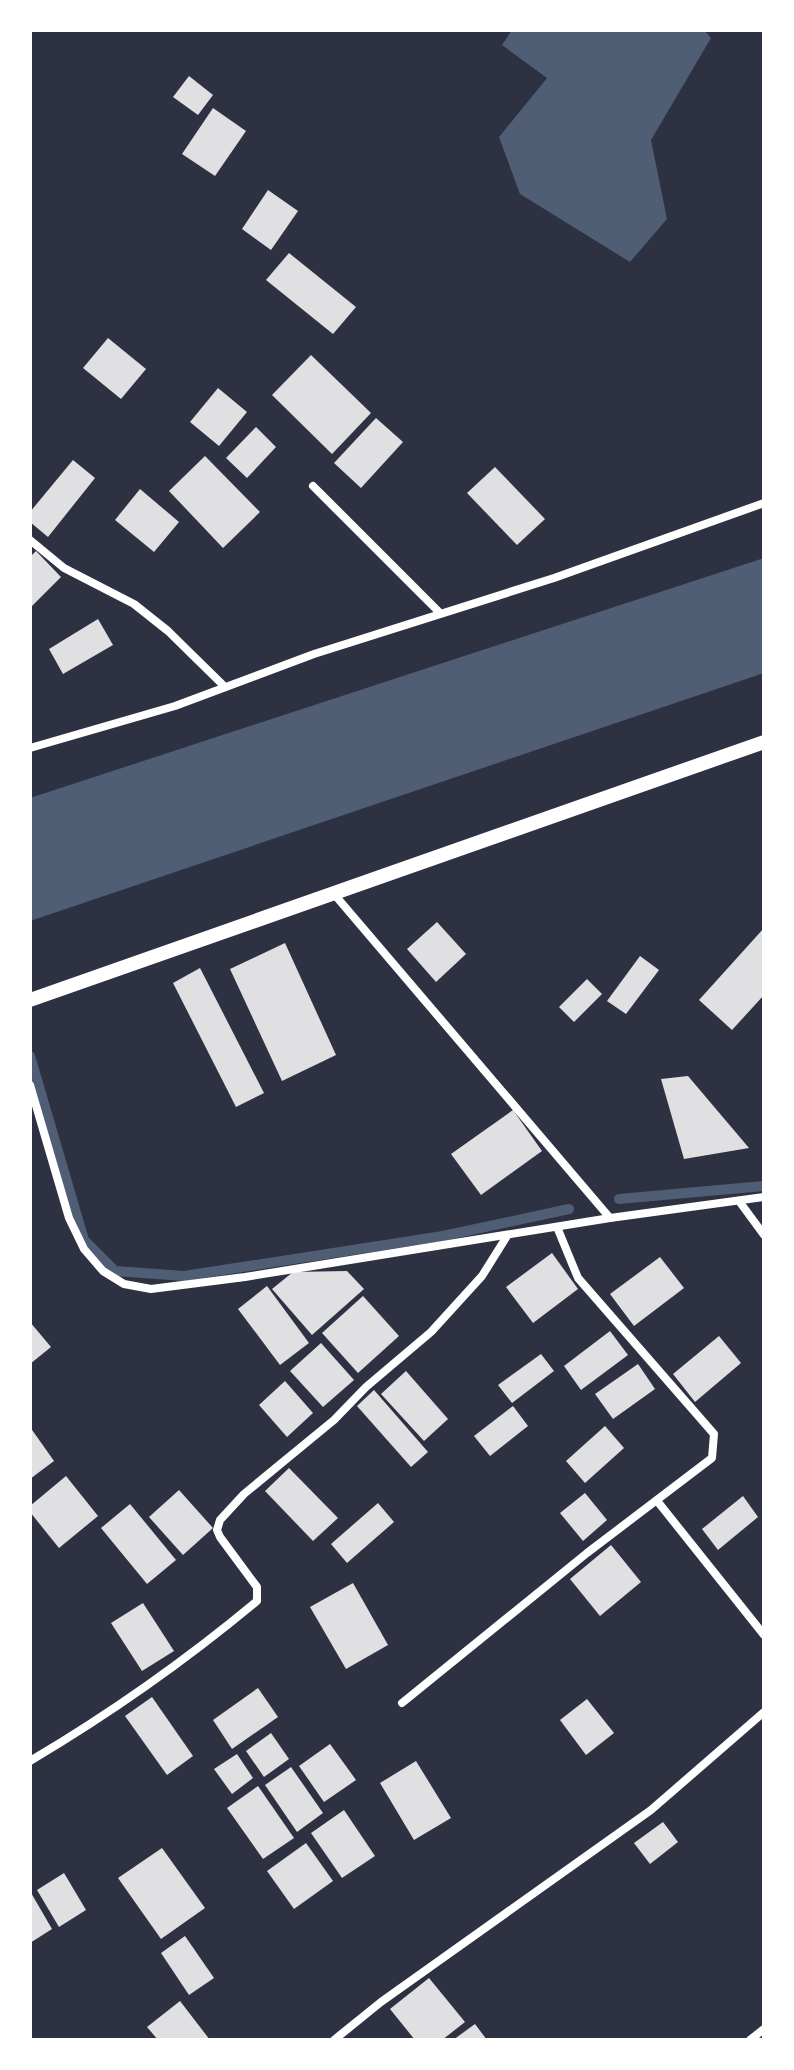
<svg xmlns="http://www.w3.org/2000/svg" width="794" height="2070" viewBox="0 0 794 2070" font-family="'Noto Sans',sans-serif">
  <style>
    .water { fill: #4f5d75 }
    .lines { fill: none; stroke-linecap: round; stroke-linejoin: round }
    .stream { stroke: #4f5d75; stroke-width: 10 }
    .building { fill: #e0e0e3 }
    .minor { stroke: #fff; stroke-width: 8 }
    .tertiary { stroke: #fff; stroke-width: 14 }
  </style>
  <rect width="100%" height="100%" fill="#2d3142"/>
  <!-- water -->
  <g class="water">
    <path d="M512,30H704L711,38L651,140L667,219L630,262L520,194L499,137L547,78L502,45Z"/>
    <path d="M764,558V673L30,921V798Z"/>
  </g>
  <g class="lines">
    <!-- stream -->
    <g class="stream">
      <path d="M30,1056L84,1240L115,1271L184,1276L443,1236L569,1209"/>
      <path d="M619,1199L764,1186"/>
    </g>
  </g>
  <!-- building -->
  <g class="building">
    <path d="M189,76L213,95L198,115L173,97Z"/>
    <path d="M213,108L246,131L215,176L182,154Z"/>
    <path d="M268,190L298,211L271,250L242,229Z"/>
    <path d="M289,253L356,307L333,334L266,280Z"/>
    <path d="M108,338L146,369L121,399L83,368Z"/>
    <path d="M311,355L371,413L332,454L272,395Z"/>
    <path d="M218,388L247,412L219,446L190,422Z"/>
    <path d="M376,418L403,442L361,488L334,463Z"/>
    <path d="M256,427L276,447L247,478L226,458Z"/>
    <path d="M205,456L260,512L223,548L169,491Z"/>
    <path d="M73,460L95,478L48,537L30,522V512Z"/>
    <path d="M495,467L545,519L517,545L467,493Z"/>
    <path d="M140,489L179,522L154,552L115,520Z"/>
    <path d="M36,551L61,577L30,608V557Z"/>
    <path d="M98,619L113,645L63,674L49,649Z"/>
    <path d="M437,922L466,954L436,982L407,949Z"/>
    <path d="M764,928V995L732,1030L699,1000Z"/>
    <path d="M285,943L336,1055L282,1081L230,969Z"/>
    <path d="M640,956L659,970L626,1014L607,1001Z"/>
    <path d="M200,968L264,1093L236,1107L173,983Z"/>
    <path d="M587,979L602,994L574,1022L559,1007Z"/>
    <path d="M688,1076L749,1148L684,1159L661,1079Z"/>
    <path d="M513,1110L542,1151L481,1195L451,1154Z"/>
    <path d="M552,1253L578,1289L533,1323L506,1287Z"/>
    <path d="M660,1257L684,1288L634,1326L610,1294Z"/>
    <path d="M347,1271L364,1289L312,1335L272,1289L293,1272Z"/>
    <path d="M267,1286L309,1343L280,1365L238,1309Z"/>
    <path d="M363,1296L399,1336L358,1373L322,1333Z"/>
    <path d="M30,1322L51,1347L30,1364Z"/>
    <path d="M610,1331L628,1355L581,1390L564,1366Z"/>
    <path d="M719,1336L741,1363L695,1402L673,1374Z"/>
    <path d="M321,1343L354,1380L323,1407L290,1371Z"/>
    <path d="M541,1354L554,1371L512,1403L498,1385Z"/>
    <path d="M638,1364L655,1389L613,1419L595,1394Z"/>
    <path d="M406,1371L448,1419L424,1441L381,1394Z"/>
    <path d="M285,1381L313,1413L287,1437L259,1405Z"/>
    <path d="M374,1390L428,1452L411,1467L357,1406Z"/>
    <path d="M513,1406L528,1426L490,1456L474,1436Z"/>
    <path d="M605,1426L624,1448L585,1483L566,1461Z"/>
    <path d="M30,1427L54,1461L30,1479Z"/>
    <path d="M289,1468L338,1518L313,1541L265,1491Z"/>
    <path d="M66,1476L98,1516L59,1548L30,1512V1506Z"/>
    <path d="M179,1490L213,1528L183,1555L149,1517Z"/>
    <path d="M585,1493L607,1520L583,1541L560,1513Z"/>
    <path d="M743,1496L758,1517L718,1550L702,1529Z"/>
    <path d="M378,1503L394,1522L347,1563L331,1544Z"/>
    <path d="M130,1504L176,1560L147,1584L101,1528Z"/>
    <path d="M611,1545L641,1582L600,1616L570,1579Z"/>
    <path d="M353,1583L388,1645L346,1669L310,1607Z"/>
    <path d="M143,1603L174,1651L142,1671L111,1623Z"/>
    <path d="M258,1688L278,1717L232,1749L213,1720Z"/>
    <path d="M152,1697L193,1756L167,1775L125,1716Z"/>
    <path d="M587,1699L614,1733L586,1755L560,1720Z"/>
    <path d="M271,1733L289,1759L264,1777L246,1751Z"/>
    <path d="M330,1744L356,1780L324,1802L299,1766Z"/>
    <path d="M237,1754L253,1778L232,1794L214,1769Z"/>
    <path d="M416,1761L451,1818L414,1840L380,1783Z"/>
    <path d="M291,1767L323,1813L297,1832L265,1785Z"/>
    <path d="M258,1786L294,1838L263,1859L227,1808Z"/>
    <path d="M344,1810L375,1856L342,1878L311,1833Z"/>
    <path d="M663,1822L678,1842L650,1864L634,1843Z"/>
    <path d="M306,1843L333,1881L294,1909L267,1871Z"/>
    <path d="M162,1848L205,1908L161,1939L118,1878Z"/>
    <path d="M64,1873L86,1910L59,1927L37,1890Z"/>
    <path d="M30,1891L52,1929L30,1943Z"/>
    <path d="M185,1936L214,1978L189,1995L161,1953Z"/>
    <path d="M429,1978L465,2022L442,2040H415L390,2009Z"/>
    <path d="M180,2001L210,2040H158L147,2027Z"/>
    <path d="M475,2024L487,2040H453Z"/>
  </g>
  <g class="lines">
    <!-- minor -->
    <g class="minor">
      <path d="M313,486L439,612"/>
      <path d="M30,540L64,568L134,604L168,631L225,687"/>
      <path d="M30,748L175,706L314,654L554,578L764,503"/>
      <path d="M334,894L610,1218L764,1197"/>
      <path d="M30,1085L69,1218L84,1249L103,1271L124,1284L151,1289L245,1277L610,1218"/>
      <path d="M739,1201L764,1235"/>
      <path d="M658,1502L764,1635"/>
      <path d="M402,1703L587,1553L712,1458L714,1434L578,1278L557,1227"/>
      <path d="M30,1761C111,1713 185,1661 257,1601V1587L220,1537L217,1530L220,1520L244,1494L334,1420L366,1387L431,1332L482,1276L507,1236"/>
      <path d="M334,2040L381,2002L651,1810L764,1712"/>
      <path d="M750,2040L764,2029"/>
    </g>
    <!-- tertiary -->
    <path class="tertiary" d="M30,1000L764,742"/>
  </g>
  <!-- border -->
  <rect width="794" height="2070" fill="none" stroke="#ffffff" stroke-width="64"/>
</svg>
